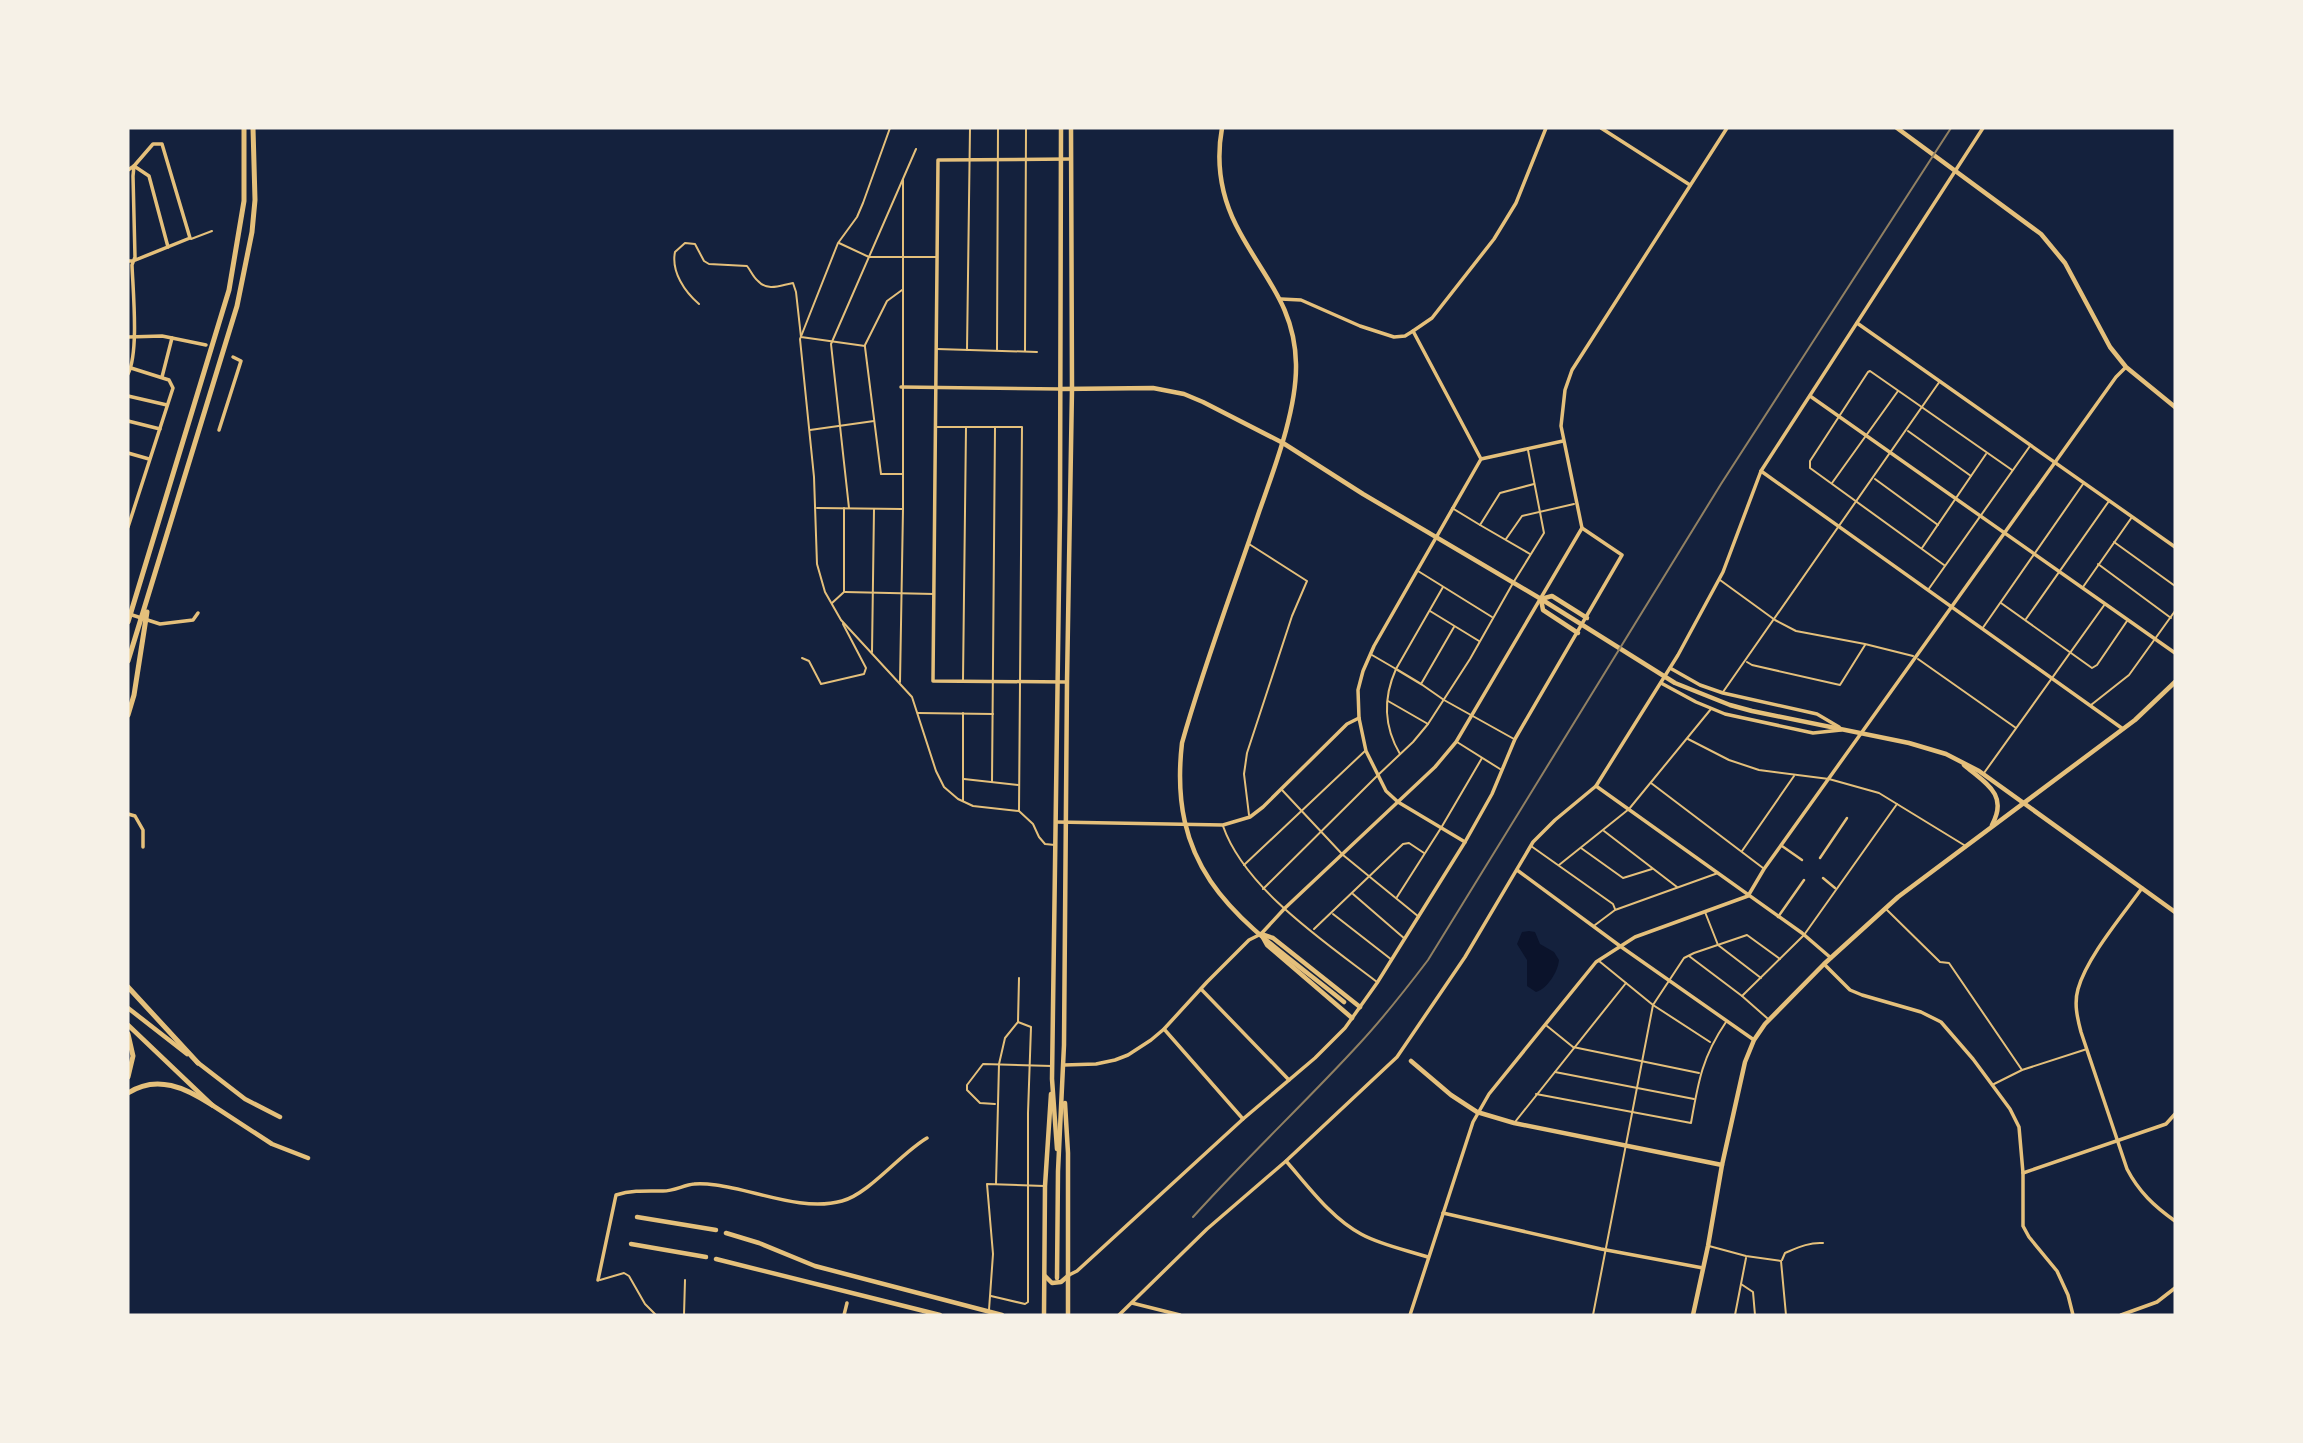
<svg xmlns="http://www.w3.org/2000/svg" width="2303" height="1443" viewBox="0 0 2303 1443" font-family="'Alegreya Sans',sans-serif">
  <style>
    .water { fill: #0b132b }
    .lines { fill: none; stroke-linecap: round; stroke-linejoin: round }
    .service { stroke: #e5c07b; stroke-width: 2 }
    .pedestrian { stroke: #e5c07b; stroke-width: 2.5 }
    .minor { stroke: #e5c07b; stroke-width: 3.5 }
    .tertiary { stroke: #e5c07b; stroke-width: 3.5 }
    .secondary { stroke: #e5c07b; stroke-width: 4.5 }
    .motorway { stroke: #e5c07b; stroke-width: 5 }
    .rail { stroke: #918062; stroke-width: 2 }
  </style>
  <rect width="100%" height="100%" fill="#14213d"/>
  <!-- water -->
  <path class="water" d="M1529,931L1535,932L1540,944L1554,952L1559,960C1558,972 1547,989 1536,992L1527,986V960L1517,944L1522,932Z"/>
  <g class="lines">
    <!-- service -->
    <g class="service">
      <path d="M890,128L863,203L857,217L838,243L800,339L814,477L817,564L825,592L841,620L912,697L936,771L944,787L958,799L973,806L1019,811L1033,824L1039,837L1045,844L1055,845"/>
      <path d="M191,239L212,231"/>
      <path d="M839,243L869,257H936"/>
      <path d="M699,304C685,292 671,272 675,252L685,243L695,244L704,261L709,264L747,266C751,271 753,277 758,281C768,292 781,285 793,283L796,292L801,337L865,346"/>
      <path d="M865,345L887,301L902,290"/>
      <path d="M865,347L881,474H902"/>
      <path d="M937,349L1037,352"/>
      <path d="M967,350L970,128"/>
      <path d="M997,350L998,128"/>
      <path d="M1025,351L1026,128"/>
      <path d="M937,427H1022L1019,811"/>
      <path d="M810,430L874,421"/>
      <path d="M1908,431L1971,476"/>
      <path d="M1875,479L1938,525"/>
      <path d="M1832,483L1898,391"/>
      <path d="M817,508L902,509"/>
      <path d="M849,508L831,344L916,149"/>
      <path d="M1452,508L1480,525"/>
      <path d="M1506,539L1522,516L1574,504"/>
      <path d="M2114,542L2175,586"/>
      <path d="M1249,544L1307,581L1292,616L1247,753L1244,774L1249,815"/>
      <path d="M1922,548L1986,454"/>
      <path d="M1530,554L1480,525L1500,493L1534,484"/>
      <path d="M2098,564L2171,618"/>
      <path d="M1944,565L1810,468V461L1868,372L1870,371L2012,470"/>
      <path d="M1418,571L1492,617"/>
      <path d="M1720,580L1775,620L1796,631L1865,644L1913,656"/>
      <path d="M2083,587L2132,517"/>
      <path d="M1928,590L2030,446"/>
      <path d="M845,592L934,594"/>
      <path d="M832,603L844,592V508"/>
      <path d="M2001,603L2092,668L2097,665L2127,621"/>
      <path d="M1430,611L1479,641"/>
      <path d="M2026,619L2109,501"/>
      <path d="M1454,627L1421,684L1444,700L1514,739"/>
      <path d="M1982,629L2083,484"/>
      <path d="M872,652L874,509"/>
      <path d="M1372,655L1396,669L1443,587"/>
      <path d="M802,658L809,661L821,684L864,674L866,668L843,624"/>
      <path d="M1918,659L2016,728"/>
      <path d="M1747,662L1752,665L1840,685L1865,645"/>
      <path d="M1396,669C1383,698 1384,727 1400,754"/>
      <path d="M963,680L966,427"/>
      <path d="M900,682L903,509V180"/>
      <path d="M1723,692L1940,381"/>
      <path d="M1388,701L1428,724"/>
      <path d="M2091,705L2129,675L2175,611"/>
      <path d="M918,713L993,714"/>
      <path d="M963,713V801"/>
      <path d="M1688,739L1729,760L1759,770L1829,779L1879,793L1964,845"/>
      <path d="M1457,742L1500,769"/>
      <path d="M1984,773L2105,604"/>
      <path d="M964,779L1018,785"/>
      <path d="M992,782L995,428"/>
      <path d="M1651,783L1763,868"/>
      <path d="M1282,790L1343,855L1419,917"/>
      <path d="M1223,826C1245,889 1325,942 1377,982"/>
      <path d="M1604,831L1677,887"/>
      <path d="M1531,846L1613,904L1615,909"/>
      <path d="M1581,848L1623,878L1652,869"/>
      <path d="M1742,851L1794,776"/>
      <path d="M1244,865L1365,751"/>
      <path d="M1559,865L1629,809L1711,709"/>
      <path d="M1263,889L1377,776L1413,742L1428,724L1470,659L1513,583L1544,533L1528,450"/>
      <path d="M1353,894L1405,939"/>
      <path d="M1397,897L1441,828L1482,758"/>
      <path d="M1886,909L1940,962L1949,963L2022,1070"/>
      <path d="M1705,912L1718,945L1761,978"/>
      <path d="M1333,914L1392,960"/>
      <path d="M1595,925L1615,910L1718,873"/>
      <path d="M1314,929L1403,844L1409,843L1424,853"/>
      <path d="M1689,956L1742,996L1767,1018"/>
      <path d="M1599,961L1653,1005L1710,1042"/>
      <path d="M1742,996L1804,935L1897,804"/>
      <path d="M1547,1026L1573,1047L1699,1073"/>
      <path d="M1555,1072L1694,1099"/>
      <path d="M1994,1084L2022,1070L2087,1049"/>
      <path d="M1536,1094L1691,1123C1698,1083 1702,1057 1726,1022"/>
      <path d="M995,1104L980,1103L967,1090V1085L983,1064L1052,1066"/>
      <path d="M1515,1122L1626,983"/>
      <path d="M996,1184L999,1064L1005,1038L1018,1022L1019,978"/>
      <path d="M1709,1246L1746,1256L1781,1261L1786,1315"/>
      <path d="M1782,1260L1785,1253C1797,1248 1809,1242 1823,1243"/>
      <path d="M600,1280L624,1273L629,1276L645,1304L656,1315"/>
      <path d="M1741,1284L1753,1292L1755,1315"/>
      <path d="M991,1296L1025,1304L1028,1302V1113L1031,1027L1018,1022"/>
      <path d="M989,1310L993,1254L987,1184L1044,1186"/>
      <path d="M684,1315L685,1280"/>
      <path d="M1593,1315L1653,1005L1684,958L1694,953L1747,935L1780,959"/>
      <path d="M1735,1315L1746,1258"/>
    </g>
    <!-- pedestrian -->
    <g class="pedestrian">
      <path d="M1396,669L1421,684"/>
      <path d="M1782,846L1802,860"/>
      <path d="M1820,858L1847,818"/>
      <path d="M1823,878L1835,888"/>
      <path d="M1778,917L1804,880"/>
    </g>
    <!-- minor -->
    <g class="minor">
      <path d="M134,166L149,176L168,247"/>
      <path d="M128,170L134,166"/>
      <path d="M128,261H133L190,238L162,144H153L134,166L133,176L135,257L132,265C133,292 139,352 128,374"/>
      <path d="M1857,323L2175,547"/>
      <path d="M1413,331L1481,459L1374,646L1363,671L1358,690L1359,718L1366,751L1386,791L1398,802L1465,842"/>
      <path d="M128,337L162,336L172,338L162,377"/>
      <path d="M172,338L206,345"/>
      <path d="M901,387L1061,389"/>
      <path d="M128,396L167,405"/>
      <path d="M1810,396L2175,653"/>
      <path d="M128,421L160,429"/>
      <path d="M219,430L241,361L233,357"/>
      <path d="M128,453L149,459"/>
      <path d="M1481,459L1563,441"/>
      <path d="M1761,471L2123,729"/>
      <path d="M128,527L173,388L169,380L131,368"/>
      <path d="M129,614L160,624L193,620L198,613"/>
      <path d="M1670,668L1700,685L1723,693L1817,714L1839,727"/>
      <path d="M1067,682L933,681L938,160L1071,159"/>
      <path d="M1661,683L1696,702L1725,714L1813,733L1841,730"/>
      <path d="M128,814L135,816L143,830V847"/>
      <path d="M1056,822L1223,825L1250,817L1263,807L1347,724L1359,718"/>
      <path d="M1517,870L1620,946L1754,1040"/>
      <path d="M2142,888C2122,916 2087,957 2078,989C2074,1003 2077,1017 2081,1032L2127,1169C2139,1192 2154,1206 2175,1221"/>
      <path d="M1201,989L1289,1080"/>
      <path d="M1286,1161C1308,1186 1331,1218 1361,1234C1381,1245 1406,1250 1428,1257"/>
      <path d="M2023,1173L2166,1124L2175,1114"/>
      <path d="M1443,1213L1601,1249L1703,1268"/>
      <path d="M1069,1275L1077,1271L1243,1119L1315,1058L1345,1028L1377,983L1465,842L1492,794L1515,739L1622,555L1582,528"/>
      <path d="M598,1280L616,1195C632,1190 647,1191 663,1191C674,1191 684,1185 694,1184C701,1183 709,1184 716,1185C755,1190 802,1212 842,1201C869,1194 901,1153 927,1138"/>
      <path d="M1132,1303L1180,1315"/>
      <path d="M844,1315L847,1303"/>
      <path d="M2121,1315L2157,1302L2175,1288"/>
    </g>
    <!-- tertiary -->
    <g class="tertiary">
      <path d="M1601,128L1690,185"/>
      <path d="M1281,299L1301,300L1360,326L1394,337L1405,336L1413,331L1432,318L1494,239L1516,203L1546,128"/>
      <path d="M1596,786L1802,933L1831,958"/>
      <path d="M1824,964L1850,990L1862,995L1921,1012L1941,1022L1973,1059L2010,1109L2019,1127L2023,1173V1226L2029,1237L2057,1271L2068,1295L2073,1315"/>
      <path d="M1164,1029L1243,1119"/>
      <path d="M1064,1065L1096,1064L1115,1060L1128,1055L1151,1040L1164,1029L1207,982L1249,940L1261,934L1285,908L1435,767L1456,742L1582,528L1561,426L1565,390L1572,370L1727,128"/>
      <path d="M1119,1315L1207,1229L1286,1161L1397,1057L1465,957L1533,842L1555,820L1596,786L1678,655L1723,572L1761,471L1983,128"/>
      <path d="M1410,1315L1473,1122L1489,1094L1596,962L1635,937L1748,896L1764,869L2116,377L2126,367"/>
    </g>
    <!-- secondary -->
    <g class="secondary">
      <path d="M1222,128C1216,161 1221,195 1236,225C1261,275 1295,304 1296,364C1297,410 1274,469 1259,512C1233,589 1204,665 1182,743C1166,882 1249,925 1344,1002"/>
      <path d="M1897,128L2041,234L2065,263L2110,347L2126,367L2175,407"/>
      <path d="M1061,389L1153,388L1184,394L1203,402L1283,443L1363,494L1541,599L1675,683L1730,705L1752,711L1909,743L1946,754L1979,771L2175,912"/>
      <path d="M1578,633L1543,610L1541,599L1552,596L1587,618"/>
      <path d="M1964,765C1985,783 2009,794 1992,825"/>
      <path d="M128,1008L187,1054"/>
      <path d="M1352,1018L1267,945L1261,934L1273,938L1360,1007"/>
      <path d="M128,1025L212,1105L272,1144L308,1158"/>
      <path d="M1411,1061L1451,1095L1477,1112L1514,1123L1722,1165"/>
      <path d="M197,1062L245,1099L280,1117"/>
      <path d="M1065,1103L1068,1153V1315"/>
      <path d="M1057,1149L1052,1079L1060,512L1061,128"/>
      <path d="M637,1217L716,1230"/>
      <path d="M726,1233L759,1243L815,1266L1002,1315"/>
      <path d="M631,1244L706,1257"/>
      <path d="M716,1259L940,1315"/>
      <path d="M1045,1276L1052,1283L1061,1282L1068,1276"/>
      <path d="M1057,1278L1058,1171L1064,1045L1067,682L1072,389L1071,128"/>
      <path d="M1044,1315L1045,1186L1051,1094"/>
      <path d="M1693,1315L1708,1246L1722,1165L1745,1062L1754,1040L1765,1024L1824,964L1898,897L2135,720L2175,682"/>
    </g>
    <!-- motorway -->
    <g class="motorway">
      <path d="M128,622L229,290L244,201V128"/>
      <path d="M128,661L237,306L252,232L255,200L253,128"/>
      <path d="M128,715L134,695L147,612"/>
      <path d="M128,987L198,1063"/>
      <path d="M128,1034L133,1056L128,1077"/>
      <path d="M128,1093C157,1074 186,1088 212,1105"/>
    </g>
    <!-- rail -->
    <path class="rail" d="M1193,1217C1247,1157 1306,1102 1360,1043C1384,1017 1406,989 1428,960L1721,484L1951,128"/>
  </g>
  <!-- border -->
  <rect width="2303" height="1443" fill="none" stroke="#f6f1e7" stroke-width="259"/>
</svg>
